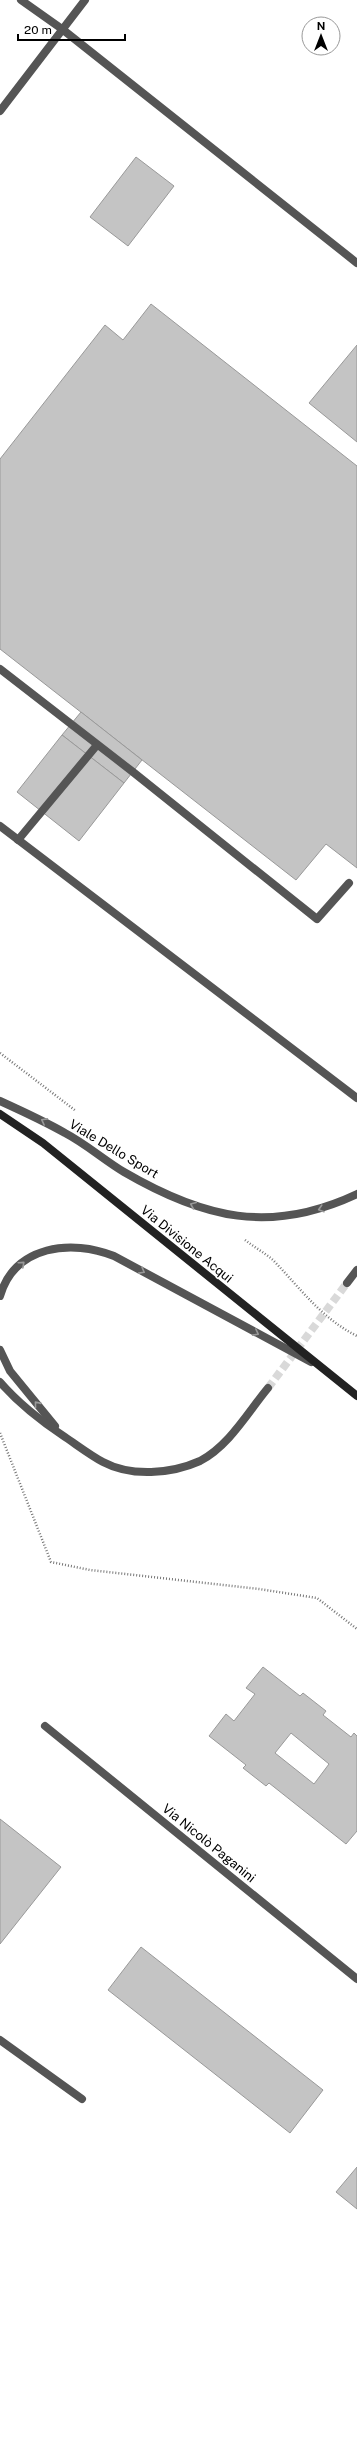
<svg xmlns="http://www.w3.org/2000/svg" width="357" height="2449" viewBox="0 0 357 2449" font-family="'Public Sans',sans-serif">
  <style>
    .building { fill: #c4c4c4; stroke: #999; fill-rule: evenodd }
    .lines { fill: none; stroke-linecap: round; stroke-linejoin: round }
    .street-tunnel { stroke: #d9d9d9; stroke-width: 8; stroke-dasharray: 8 4; stroke-linecap: butt }
    .path { stroke: #777; stroke-width: 2.5; stroke-dasharray: 1 2; stroke-linecap: butt }
    .lane { stroke: #555; stroke-width: 8 }
    .street { stroke: #555; stroke-width: 8 }
    .secondary { stroke: #222; stroke-width: 8 }
    .oneway { stroke: #999 }
    .labels { text-anchor: middle; dominant-baseline: central; stroke-width: 3; stroke-linejoin: round; paint-order: stroke }
    .street-label { font-size: 13px; fill: #000; stroke: #fff }
  </style>
  <rect width="100%" height="100%" fill="#fff"/>
  <!-- building -->
  <g class="building">
    <path d="M136,157L174,186L128,246L90,217Z"/>
    <path d="M151,304L357,466V868L326,844L296,880L0,649V459L105,325L123,340Z"/>
    <path d="M357,345V442L309,403Z"/>
    <path d="M81,712L142,760L124,783L62,735Z"/>
    <path d="M62,735L124,783L79,841L17,792Z"/>
    <path d="M263,1667L300,1696L303,1693L326,1711L323,1715L351,1737L354,1733L357,1736V1831L346,1844L269,1783L266,1786L243,1768L246,1765L209,1736L226,1714L234,1721L255,1694L246,1688ZM291,1733L329,1764L314,1784L275,1753Z"/>
    <path d="M0,1819L61,1867L0,1944Z"/>
    <path d="M141,1947L323,2090L290,2133L108,1990Z"/>
    <path d="M357,2167V2209L336,2192Z"/>
  </g>
  <g class="lines">
    <!-- street-tunnel -->
    <path class="street-tunnel" d="M268,1388L347,1283"/>
    <!-- path -->
    <g class="path">
      <path d="M0,1053L76,1111"/>
      <path d="M245,1240C254,1247 265,1253 273,1260C300,1288 321,1318 357,1336"/>
      <path d="M0,1433L51,1562L90,1570L259,1589L317,1598L357,1629"/>
    </g>
    <!-- lane -->
    <g class="lane">
      <path d="M21,0L62,29L357,263"/>
      <path d="M0,669L133,772L317,919L349,883"/>
      <path d="M0,826L357,1098"/>
      <path d="M18,840L97,745"/>
    </g>
    <!-- street -->
    <g class="street">
      <path d="M0,111L85,0"/>
      <path d="M0,1101C22,1111 44,1121 65,1133C86,1144 104,1160 124,1172C203,1218 270,1235 357,1194"/>
      <path d="M347,1283L357,1270"/>
      <path d="M0,1296C15,1245 72,1239 114,1256L311,1362"/>
      <path d="M0,1350L10,1371L55,1426"/>
      <path d="M0,1382C19,1404 41,1421 65,1437C77,1445 90,1455 103,1462C131,1477 171,1474 200,1461C229,1446 248,1412 268,1388"/>
      <path d="M45,1726L357,1979"/>
      <path d="M0,2040L82,2099"/>
    </g>
    <!-- secondary -->
    <path class="secondary" d="M0,1114L43,1143L357,1396"/>
  </g>
  <!-- one-way arrows -->
  <defs><path id="oneway-chevron" d="M-2-3.5L2.5 0L-2 3.5" fill="none" stroke-width="1.6" stroke-linecap="round" stroke-linejoin="round"/></defs>
  <g class="oneway">
    <use href="#oneway-chevron" transform="translate(44 1121) rotate(-152)"/>
    <use href="#oneway-chevron" transform="translate(193 1205) rotate(-157)"/>
    <use href="#oneway-chevron" transform="translate(321 1209) rotate(162)"/>
    <use href="#oneway-chevron" transform="translate(22 1264) rotate(-42)"/>
    <use href="#oneway-chevron" transform="translate(142 1271) rotate(29)"/>
    <use href="#oneway-chevron" transform="translate(256 1333) rotate(28)"/>
    <use href="#oneway-chevron" transform="translate(37 1404) rotate(-129)"/>
  </g>
  <g class="labels">
    <!-- street labels -->
    <g class="street-label">
      <text transform="translate(114 1149) rotate(31)">Viale Dello Sport</text>
      <text transform="translate(187 1244) rotate(39)">Via Divisione Acqui</text>
      <text transform="translate(209 1843) rotate(39)">Via Nicolò Paganini</text>
    </g>
  </g>
  <!-- north arrow -->
  <g transform="translate(321 36)"><circle r="19" fill="#ffffff" stroke="#999999"/>
  <path d="M0-3L7 15L0 10L-7 15Z" fill="#000000"/>
  <text y="-6" font-size="11" font-weight="bold" text-anchor="middle" fill="#000000">N</text>
  </g>
  <!-- scale -->
  <path d="M18 34v6h107v-6" fill="none" stroke="#000000" stroke-width="2"/>
  <text x="24" y="34" font-size="12" fill="#000000" stroke="#ffffff" stroke-width="3" paint-order="stroke">20 m</text>
</svg>
